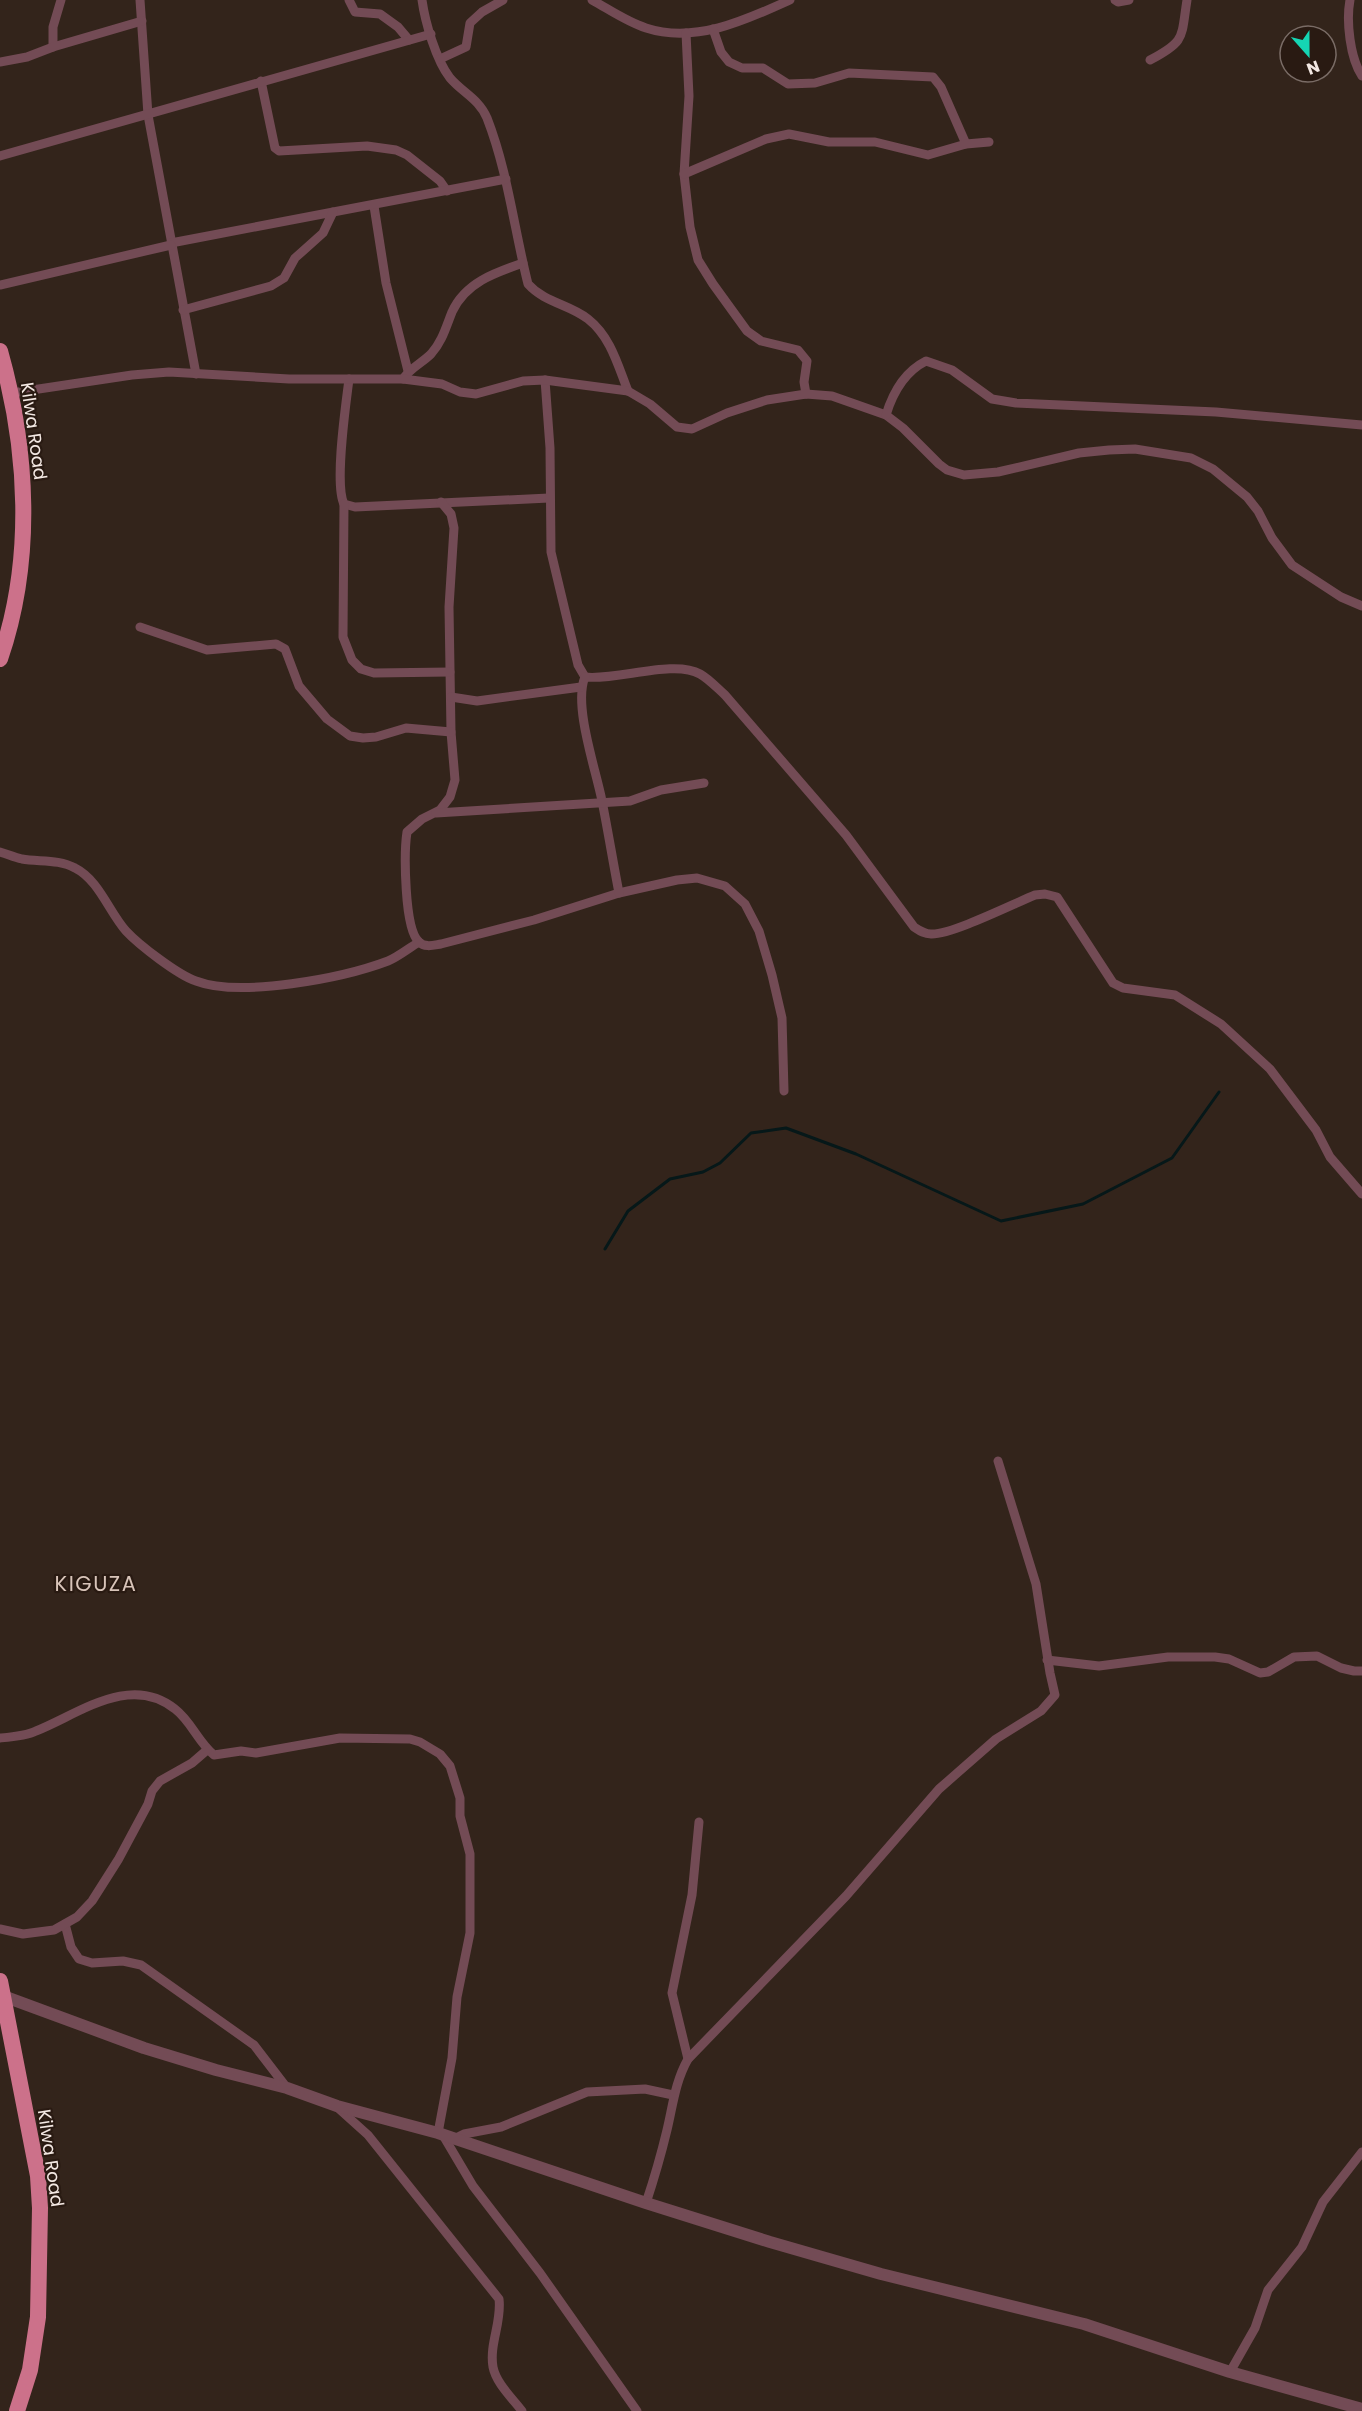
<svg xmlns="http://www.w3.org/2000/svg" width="1362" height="2411" viewBox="0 0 1362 2411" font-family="Poppins,sans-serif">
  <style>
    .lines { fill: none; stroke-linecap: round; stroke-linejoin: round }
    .stream { stroke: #061819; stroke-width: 3 }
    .minor { stroke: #734b55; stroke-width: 9 }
    .tertiary { stroke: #734b55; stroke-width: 12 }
    .trunk { stroke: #cc718a; stroke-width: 16 }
    .labels { text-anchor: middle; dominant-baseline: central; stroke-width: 4.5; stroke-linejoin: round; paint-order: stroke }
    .street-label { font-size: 18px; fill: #f3e8e3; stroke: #291a12 }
    .quarter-label { font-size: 21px; letter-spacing: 1.5px; fill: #d8c4b9; stroke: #291a12 }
  </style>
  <rect width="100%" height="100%" fill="#33241b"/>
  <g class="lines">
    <!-- stream -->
    <path class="stream" d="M605,1249L628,1211L670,1179L703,1172L720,1163L751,1133L786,1128L856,1154L1001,1221L1083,1204L1172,1158L1219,1092"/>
    <!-- minor -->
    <g class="minor">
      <path d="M140,0L148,115L196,374"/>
      <path d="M349,0L355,12L380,14L398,27L409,40"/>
      <path d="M422,0C425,22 436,60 450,78C463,93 479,99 487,118C508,172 514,229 528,284C545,303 569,304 588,319C611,337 618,366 628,391"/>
      <path d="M592,0C610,10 627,22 646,28C695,44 746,20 790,0"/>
      <path d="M1115,0L1118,2L1129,0"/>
      <path d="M1350,0C1346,21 1350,58 1362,76"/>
      <path d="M713,29L721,52L729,62L742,68H763L788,84L815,83L849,73L933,77L941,87L966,144"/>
      <path d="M686,33L689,96L684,174L690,227L698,260L713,284L747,331L761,341L798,350L807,361L804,382L806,394"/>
      <path d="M53,47V27L61,0"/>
      <path d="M440,59L466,47L470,23L482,12L503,0"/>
      <path d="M1150,60C1186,41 1181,38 1187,0"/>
      <path d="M0,62L27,57L53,47L142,21"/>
      <path d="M261,81L275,148L279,151L367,146L396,150L407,155L440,181L447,191"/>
      <path d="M0,156L431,34"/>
      <path d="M684,174L766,139L789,134L829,142H875L928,155L966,144L989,142"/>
      <path d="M374,206L386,283L408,371"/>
      <path d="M171,243L506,179"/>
      <path d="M0,285L171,245"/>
      <path d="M183,310L271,286L284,278L295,258L323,233L333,212"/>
      <path d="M349,379C346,404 334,484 344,504L355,507L549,498"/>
      <path d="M403,379C410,368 422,363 431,354C442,342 446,327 452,312C465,283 494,273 523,263"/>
      <path d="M545,380L550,448L551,552L578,665L585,677"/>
      <path d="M12,393L132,375L169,372L289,379H403L442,384L460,392L476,394L523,381L545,380L628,391L650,404L677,427L692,429L727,413L767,400L806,394L832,396L886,415L903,428L939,464L947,470L964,475L998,472L1079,453L1109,450L1135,449L1191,458L1213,469L1247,497L1258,511L1272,538L1292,565L1341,597L1362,606"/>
      <path d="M886,415C893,392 904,372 926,361L952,370L992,399L1016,403L1216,412L1362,425"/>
      <path d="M441,502L451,514L454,528L449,607L451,732L455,780L450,797L440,810L422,819L407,832C404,852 404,929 419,942C425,948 434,945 441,944L534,920L619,893L677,880L697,878L725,886L745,904L759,931L772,975L782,1018L784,1091"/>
      <path d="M344,504L343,637L352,660L361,669L374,673L450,672"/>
      <path d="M140,627L207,650L276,644L285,649L299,686L327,719L350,736L363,738L376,737L406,728L451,732"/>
      <path d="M585,677C616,681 674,659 700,674C709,679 717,688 725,695L846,835L914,927C920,931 924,934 931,934C951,935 1013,904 1035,895L1045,894L1057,897L1113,983L1123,988L1175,995L1221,1024L1270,1069L1316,1130L1330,1157L1362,1194"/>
      <path d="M585,677C573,705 596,770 602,801C608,831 613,862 619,893"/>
      <path d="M451,697L477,701L581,687"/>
      <path d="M436,813L630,801L661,790L704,783"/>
      <path d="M0,852C7,854 14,857 22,859C39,862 59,859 75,868C99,880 109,912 126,931C139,945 178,975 196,981C240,998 343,978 388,961C398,957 409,948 419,942"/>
      <path d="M1047,1660L1099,1666L1168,1657H1215L1229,1659L1260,1673L1268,1672L1294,1657L1317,1656L1341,1668L1354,1671H1362"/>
      <path d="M0,1738C12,1737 26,1736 36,1731C79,1714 130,1673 175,1709C191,1721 198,1742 214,1755L241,1751L256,1753L340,1738L410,1739L420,1742L440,1754L450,1766L460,1798V1816L470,1854V1933L457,1997L452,2058L438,2133"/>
      <path d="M65,1924L71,1947L79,1959L92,1963L123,1961L141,1965L254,2045L287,2088"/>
      <path d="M0,1929L23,1934L54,1930L77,1917L92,1901L118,1860L148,1804L152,1791L160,1781L192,1763L207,1750"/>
      <path d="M688,2059L672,1993L692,1895L699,1822"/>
      <path d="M338,2108L368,2135L499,2299C502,2322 489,2344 493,2367C496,2383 512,2398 522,2411"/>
      <path d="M444,2137L473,2186L540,2273L637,2411"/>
      <path d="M454,2139L464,2134L501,2127L587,2092L645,2089L673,2095"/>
      <path d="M646,2203C654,2179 661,2155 667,2130C673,2105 675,2082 688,2059L846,1896L939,1789L996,1739L1041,1711L1055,1695L1050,1673L1036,1584L998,1461"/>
      <path d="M1230,2372L1255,2328L1268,2290L1302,2247L1323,2202L1362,2152"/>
    </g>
    <!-- tertiary -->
    <path class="tertiary" d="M3,1996L144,2048L216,2070L287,2088L337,2106L438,2133L646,2203L770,2242L881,2274L1084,2324L1230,2372L1362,2409"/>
    <!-- trunk -->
    <g class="trunk">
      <path d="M0,351C28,450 34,560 0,659"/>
      <path d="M0,1981L38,2176L40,2208L38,2317L30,2370L17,2411"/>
    </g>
  </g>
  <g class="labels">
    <!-- street labels -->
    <g class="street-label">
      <text transform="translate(34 431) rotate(82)">Kilwa Road</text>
      <text transform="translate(51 2158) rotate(82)">Kilwa Road</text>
    </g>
    <!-- quarter labels -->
    <g class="quarter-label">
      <text x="96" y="1583">KIGUZA</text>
    </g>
  </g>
  <!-- north arrow -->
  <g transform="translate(1308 54) rotate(159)"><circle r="28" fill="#291a12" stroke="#7a6c66" stroke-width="1.5"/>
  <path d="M0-4.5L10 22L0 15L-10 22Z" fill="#15d5b3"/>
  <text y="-9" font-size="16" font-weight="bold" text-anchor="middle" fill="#f3e8e3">N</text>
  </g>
</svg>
